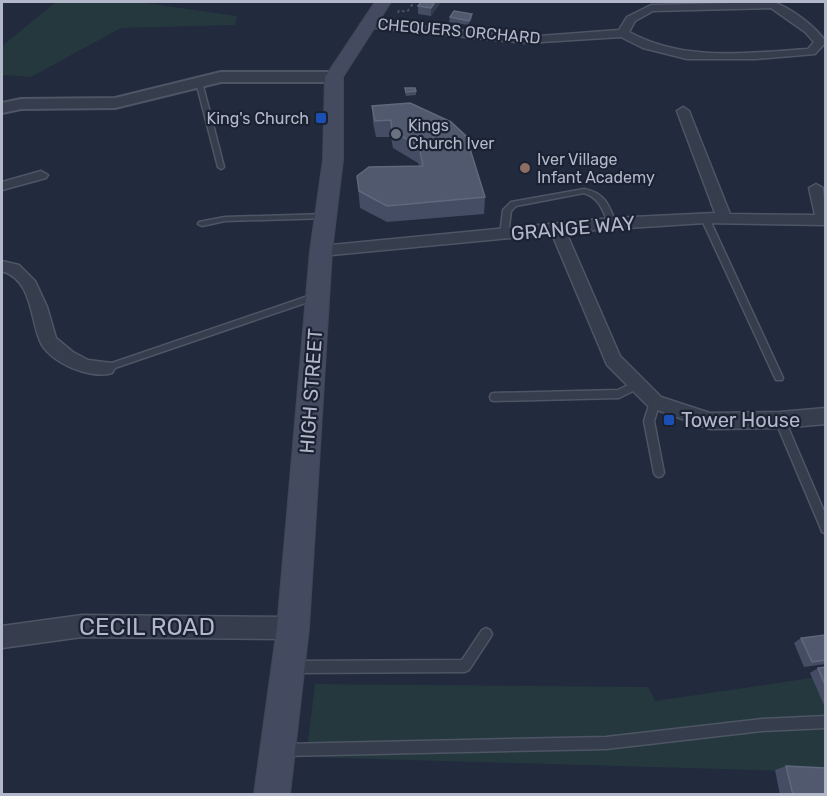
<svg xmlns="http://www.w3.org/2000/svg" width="827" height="796" viewBox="0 0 827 796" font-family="Rubik,sans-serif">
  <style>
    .green { fill: #24383e }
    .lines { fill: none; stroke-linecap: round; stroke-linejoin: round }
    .service-casing { stroke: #4e5565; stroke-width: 3 }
    .minor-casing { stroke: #4e5565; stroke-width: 3 }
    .tertiary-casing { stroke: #4e5565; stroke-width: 4 }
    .secondary-casing { stroke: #3f4656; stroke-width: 2 }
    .path { stroke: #42555b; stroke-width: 2; stroke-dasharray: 3 3; stroke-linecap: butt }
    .service { fill: #363d4d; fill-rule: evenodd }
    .minor { fill: #363d4d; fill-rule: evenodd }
    .tertiary { fill: #363d4d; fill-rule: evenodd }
    .secondary { fill: #444b61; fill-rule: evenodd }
    .wall { fill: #444d63 }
    .shaded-wall { fill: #323a4f }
    .building { fill: #50596e; stroke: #5f687c; stroke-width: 1.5 }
    .transit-dot { fill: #1a4fb4; stroke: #1b2232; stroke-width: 2 }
    .worship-dot { fill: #6b7280; stroke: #1b2232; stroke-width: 2 }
    .education-dot { fill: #8d6e63; stroke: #1b2232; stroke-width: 2 }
    .labels { text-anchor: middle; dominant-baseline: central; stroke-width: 4.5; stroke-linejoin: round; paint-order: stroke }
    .far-street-label { font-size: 16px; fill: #b2b8c9; stroke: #1b2232 }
    .far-poi-label { font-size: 16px; fill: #b2b8c9; stroke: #1b2232; text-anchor: start }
    .street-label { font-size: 20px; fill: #b2b8c9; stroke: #1b2232 }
    .poi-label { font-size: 20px; fill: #b2b8c9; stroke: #1b2232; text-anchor: start }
    .near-street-label { font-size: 24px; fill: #b2b8c9; stroke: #1b2232 }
  </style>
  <rect width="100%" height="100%" fill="#222a3d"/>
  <!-- green -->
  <g class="green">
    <path d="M56,2H138L237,16L235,25L121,28L31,77L2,75V46Z"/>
    <path d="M825,676V772L306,757L315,684L648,687L655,701Z"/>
  </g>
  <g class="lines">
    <defs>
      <g id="service">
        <path d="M199,80L202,82L224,167L223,168L221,169L218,167L196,82Z"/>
        <path d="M584,189C605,193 609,205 616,223L615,225H609C603,211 600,198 584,193L516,206L511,211L508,235L504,238L500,235L503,210L511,202Z"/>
        <path d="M326,214H329V218L225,221L202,226L198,224L199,222L225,217Z"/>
        <path d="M702,216H708L709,218L783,378L782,380H776L775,378L701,218Z"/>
        <path d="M317,293L320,294L321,296L320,298L106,371L102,368L103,366Z"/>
        <path d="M636,381L639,382L640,385L639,388L619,398L494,401L491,400L490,397L491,394L494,393L618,390Z"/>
        <path d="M655,398L658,399L660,402L654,421L664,473L662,476L659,477L656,476L654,473L644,421L650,402L652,399Z"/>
        <path d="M780,416L783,417L785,420L826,516V534L822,532L821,529L775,420L777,417Z"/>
        <path d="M486,628L490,630L492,634L490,638L469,670L465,672L294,673L290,671L288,667L290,663L294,661L462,660L482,630Z"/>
        <path d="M826,716V728L762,731L606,749L283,756L279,754L277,750L279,746L283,744L606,737L762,719Z"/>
      </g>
      <g id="minor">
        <path d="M773,2C791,8 815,26 826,42L815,54L756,59H687L643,48L621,37L526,43L367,27L361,24L367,21L526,37L619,30L627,17L651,5ZM771,8L805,32L814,42L808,49C746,53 685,62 629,32L635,21L653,11Z"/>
        <path d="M683,107L689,111L730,214L815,215L809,188L816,184L823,188L826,225L705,223L566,232L620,356L661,397L710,413L780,412L826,408V424L780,428L710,429L649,407L607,365L552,234L321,256L313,251L321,246L612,218L715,213L677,111Z"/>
        <path d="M41,171L48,175L46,178L2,190V182Z"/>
        <path d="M2,261L19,265L35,281L47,307L56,338L73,352L88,360L112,363L115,368L112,373C91,380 48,362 40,341C30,317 32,280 2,271Z"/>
        <path d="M82,615L293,617L301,620L304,628L301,636L293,639L82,637L2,648V626Z"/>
      </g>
      <path id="tertiary" d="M221,72H334L342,77L334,82H221L115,108L21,109L2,113V103L21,99L115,98Z"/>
      <path id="secondary" d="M375,2H391L343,77V160L332,251L309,628L290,794H254L277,628L310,251L323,160L325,77Z"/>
    </defs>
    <!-- service casing -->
    <use href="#service" class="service-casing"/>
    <!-- minor casing -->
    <use href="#minor" class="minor-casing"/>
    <!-- tertiary casing -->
    <use href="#tertiary" class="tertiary-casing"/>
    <!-- secondary casing -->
    <use href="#secondary" class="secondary-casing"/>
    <!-- path -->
    <path class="path" d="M398,13L399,10L407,12L414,2"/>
    <!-- service -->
    <use href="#service" class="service"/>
    <!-- minor -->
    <use href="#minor" class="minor"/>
    <!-- tertiary -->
    <use href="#tertiary" class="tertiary"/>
    <!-- secondary -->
    <use href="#secondary" class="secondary"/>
  </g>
  <!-- wall -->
  <g class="wall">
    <path d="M441,2L431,16L418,14V6Z"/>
    <path d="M472,14V19L468,25L449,22L450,17Z"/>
    <path d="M405,88L416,91V95L406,96L405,93Z"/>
    <path d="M410,103L485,197L484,214L387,222L360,208L357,176L419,166L418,163L393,148L391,137H376L373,123L372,106Z"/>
    <path d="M825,635V664L804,667L794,643L801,638Z"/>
    <path d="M825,667V704L824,705L810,673L818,668Z"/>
    <path d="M786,766L825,795H780L775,770Z"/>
  </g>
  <!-- shaded-wall -->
  <g class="shaded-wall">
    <path d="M435,2H441L431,16V8Z"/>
    <path d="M472,14V19L468,25L469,21Z"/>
  </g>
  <!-- building -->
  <g class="building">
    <path d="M421,2H435L431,8L418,6Z"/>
    <path d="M454,11L472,14L469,21L450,17Z"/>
    <path d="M405,88H415L416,91L406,92Z"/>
    <path d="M410,103L451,122L466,136L485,197L387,206L359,191L357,176L369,167L423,166L419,146L392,131L391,120L375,121L372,106Z"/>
    <path d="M825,635V660L812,662L801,638Z"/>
    <path d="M825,667V685L818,668Z"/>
    <path d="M786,766L825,768V795H793Z"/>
  </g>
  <!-- markers -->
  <g class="transit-dot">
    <rect x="315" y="112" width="12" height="12" rx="3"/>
    <rect x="663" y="414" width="12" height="12" rx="3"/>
  </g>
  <circle class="worship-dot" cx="396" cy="134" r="6"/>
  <circle class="education-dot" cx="525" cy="168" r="6"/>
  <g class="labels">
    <!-- far-street labels -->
    <g class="far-street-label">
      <text transform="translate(459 31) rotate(5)">CHEQUERS ORCHARD</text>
    </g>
    <!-- far-poi labels -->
    <g class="far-poi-label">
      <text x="309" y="118" text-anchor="end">King's Church</text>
      <text x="408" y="125">Kings<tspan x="408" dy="18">Church Iver</tspan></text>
      <text x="537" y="159">Iver Village<tspan x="537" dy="18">Infant Academy</tspan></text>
    </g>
    <!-- street labels -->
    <g class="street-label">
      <text transform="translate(573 228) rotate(-5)">GRANGE WAY</text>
      <text transform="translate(311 391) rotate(-86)">HIGH STREET</text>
    </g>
    <!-- poi labels -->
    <g class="poi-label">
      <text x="681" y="420">Tower House</text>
    </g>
    <!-- near-street labels -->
    <g class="near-street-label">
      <text x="147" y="627">CECIL ROAD</text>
    </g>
  </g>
  <!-- border -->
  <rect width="827" height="796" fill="none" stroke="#b2b8c9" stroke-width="6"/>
</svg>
